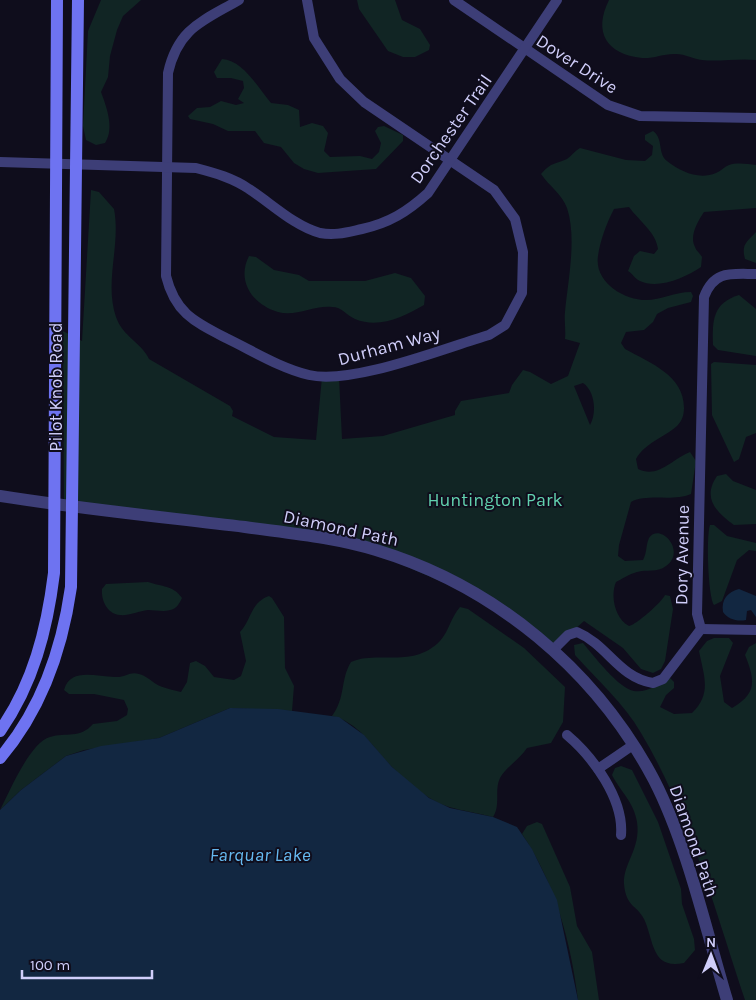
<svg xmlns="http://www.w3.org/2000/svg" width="756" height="1000" viewBox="0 0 756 1000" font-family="Karla,sans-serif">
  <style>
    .green { fill: #112524; fill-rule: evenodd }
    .water { fill: #122741 }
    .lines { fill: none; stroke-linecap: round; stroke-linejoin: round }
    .minor { stroke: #3d3e77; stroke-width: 10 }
    .tertiary { stroke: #3d3e77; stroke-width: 12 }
    .secondary { stroke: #6e73f1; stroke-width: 12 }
    .labels { text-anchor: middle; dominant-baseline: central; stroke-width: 4; stroke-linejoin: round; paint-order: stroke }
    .street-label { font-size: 18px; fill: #d0cefa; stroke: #0f0d1c }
    .park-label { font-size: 18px; fill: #62d2af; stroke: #0f0d1c }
    .water-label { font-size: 19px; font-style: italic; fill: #66b9f0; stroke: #0f0d1c }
  </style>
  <rect width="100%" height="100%" fill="#0f0d1c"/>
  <!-- green -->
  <g class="green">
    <path d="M101,0H141L123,16L117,30L110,56L108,77L101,92C106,106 115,128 105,143L96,145L86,140L83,126L88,31Z"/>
    <path d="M357,0H395L402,20L420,29L430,45L429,50L415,57H403L388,51L359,9Z"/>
    <path d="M609,0H756V60C738,58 719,62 702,60C694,59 685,54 676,54C665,53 653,59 642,58C606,54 593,32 609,0Z"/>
    <path d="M222,59C243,60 258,88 271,103L288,105L299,110L300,127L312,123L323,126L328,133L324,151L330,157L360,156L372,159L379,152L381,143L375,131L378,127L384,126L403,135V141L376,169L318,173L304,169L294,163L281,147L264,143L255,131H228L213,124L190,119L188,116L197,108L210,107L221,101L236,105L244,103L238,99L244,88L243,81L231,78H217L214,72Z"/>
    <path d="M653,131C664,139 657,153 667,161C681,172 699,180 716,173C721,171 724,167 729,165C737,162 748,164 756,165V208L704,212C698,221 689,236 695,247C696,251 700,253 702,257L701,267C686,277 658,290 640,281C636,280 632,273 628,271L634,256L640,251L654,254L658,249C656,232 639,221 629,207L614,209C607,222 600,241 598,256C594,282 624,300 646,300C661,300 675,292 691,292L693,296L691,302L668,308L657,314L653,322L644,330L626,332L621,343L625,349C650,363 684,375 684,408C684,415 682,421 677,426C663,438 645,443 636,459L638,469C658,479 672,459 690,452L696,461L691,494C673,502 648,493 631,502L619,545L618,556L625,561L643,560C647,553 646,544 649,538C660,522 687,551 666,566C657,573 646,569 637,572C629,574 622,579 616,582C610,596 615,619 629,626C636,625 662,602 665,595L670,596L673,609L665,661L661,669L653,673L641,669L623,648L584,621L553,649L482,599L363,548L64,505L63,331L82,341L91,190L99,192L114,209C121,245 104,282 116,317C123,337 142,343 149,359L230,406L233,411L232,416L274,437L316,440L322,377H339L342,439L383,436L455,415V411L461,401L509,393L512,385L523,370L530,372L551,384L568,376L580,343L565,339C566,330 564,321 565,312C568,280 577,238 567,208C562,194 549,186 541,174C553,161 554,165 567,159C571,156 575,151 580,148L626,160L645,161L652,155L653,146L645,140V135ZM583,383C595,391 597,413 590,425L574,386Z"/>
    <path d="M756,232V263L745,259C741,244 747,242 756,232Z"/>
    <path d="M249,256L256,257L274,270L299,275L309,281H365L395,273L411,278L425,296L424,305C403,317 379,329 355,319C346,315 342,307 332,307C314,305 296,317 278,312C253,305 236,281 249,256Z"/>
    <path d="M739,295L756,309V356L718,350L713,345C712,320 713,303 739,295Z"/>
    <path d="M714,362L756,365V433L746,437L739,459L734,462L712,415L711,364Z"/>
    <path d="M726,474L733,481L756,490V524L734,525C716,512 702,498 717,476Z"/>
    <path d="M710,525H714L727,536L756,543V551L749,550L737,560L722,601L714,605C708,597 706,535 710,525Z"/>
    <path d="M148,582C162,587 173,585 182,598C180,602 178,606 175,608C167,613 157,610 148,610C139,611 128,616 120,615C107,614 101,600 102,589L106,584Z"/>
    <path d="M269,596L272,598L284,617L285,668L294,686L292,711L230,708L159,738L84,750L66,756L21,790L0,810C9,793 30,742 50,737C66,732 80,739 93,724L117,721L127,715L128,709L124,700L94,694H69L64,690C71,666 98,678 117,677C125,677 131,671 139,674C146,676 150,680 156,684C163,688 173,690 181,692L187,682L190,663L196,661L205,666L214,677L234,680L241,676L246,661L240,632C252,619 250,603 269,596Z"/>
    <path d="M460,607L468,609L524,648L565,687L563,722L551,743L527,748C520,759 506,767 500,778C494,790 501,805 493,817C471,811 447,810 428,797C415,789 403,778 392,767C374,749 359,722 332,716C346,697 340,680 351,662C377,650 413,669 440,641C449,631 451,617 460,607Z"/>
    <path d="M714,638H729L733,643L720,676L724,702L732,708C756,694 756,682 745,655L749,647L756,643V1000H745C715,910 690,815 641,733C624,703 597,680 575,655L574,645L583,643C593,655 619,689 634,691C647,693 659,684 670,678L674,682V688L666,695L660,707L674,714L692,713C712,694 704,676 699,651L707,641Z"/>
    <path d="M621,766L632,770L658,822L681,889L682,904L694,939L695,950L684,963C651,970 654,940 644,919C637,905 626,907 624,884C623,863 641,849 637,822C634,802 620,791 612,775L615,768Z"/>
    <path d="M537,822L542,824L570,887L577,926L592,952L599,1000H578C571,942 555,883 522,834L527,826Z"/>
  </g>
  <!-- water -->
  <g class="water">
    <path d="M739,589L756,596V617L751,610L747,611L746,620C737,622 728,619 723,612C721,599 728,592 739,589Z"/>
    <path d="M230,708L278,709L339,717L364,735L392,767L429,798L450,808L493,817L517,827L532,849L557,900L578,1000H0V810L21,790L66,756L101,746L159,738Z"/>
  </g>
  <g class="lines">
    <!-- minor -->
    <g class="minor">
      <path d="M239,0C203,21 178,28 168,73L166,276C175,313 195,322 226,338C253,351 280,368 309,375C353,385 444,348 489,335L505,325L522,293L523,252L515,219L494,190L364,102L340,79L314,38L307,0"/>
      <path d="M454,0L608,105L640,116L756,118"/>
      <path d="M0,162L196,168C215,173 233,178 249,189C271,203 294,226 320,233C335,236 348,232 362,229C389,223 407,212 428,193L557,0"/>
      <path d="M701,629L756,630"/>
      <path d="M553,650L568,635L577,632C608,645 618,677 653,683L663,679L701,629L697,614L704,297C714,270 731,274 756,274"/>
      <path d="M567,735C593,757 624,799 621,835"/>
      <path d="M598,769L633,745"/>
    </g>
    <!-- tertiary -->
    <path class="tertiary" d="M0,496C81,509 163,517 245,527C288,533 334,537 376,550C495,586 596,670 654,780C687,844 706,930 727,1000"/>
    <!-- secondary -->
    <g class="secondary">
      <path d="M0,731C33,684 47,630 54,573L57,0"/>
      <path d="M0,758C42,709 62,650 71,587L78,0"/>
    </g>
  </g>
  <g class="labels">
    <!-- street labels -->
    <g class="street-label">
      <text transform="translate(577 64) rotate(33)">Dover Drive</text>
      <text transform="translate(451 129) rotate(-55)">Dorchester Trail</text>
      <text transform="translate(389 346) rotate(-15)">Durham Way</text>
      <text transform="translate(56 387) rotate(-90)">Pilot Knob Road</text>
      <text transform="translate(341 528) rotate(12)">Diamond Path</text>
      <text transform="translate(682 555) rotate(-89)">Dory Avenue</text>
      <text transform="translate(694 841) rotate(71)">Diamond Path</text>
    </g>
    <!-- park labels -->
    <g class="park-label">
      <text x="495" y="500">Huntington Park</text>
    </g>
    <!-- water labels -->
    <g class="water-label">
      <text x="260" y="855">Farquar Lake</text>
    </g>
  </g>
  <!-- north arrow -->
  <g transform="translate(711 955) rotate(1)" stroke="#0f0d1c" stroke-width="4" paint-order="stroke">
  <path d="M0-4L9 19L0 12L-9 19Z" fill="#d0cefa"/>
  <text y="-8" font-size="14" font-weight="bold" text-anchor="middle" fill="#d0cefa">N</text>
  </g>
  <!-- scale -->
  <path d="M22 970v8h130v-8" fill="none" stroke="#d0cefa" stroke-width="2.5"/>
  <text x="30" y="970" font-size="15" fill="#d0cefa" stroke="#0f0d1c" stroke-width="4" paint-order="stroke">100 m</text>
</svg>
